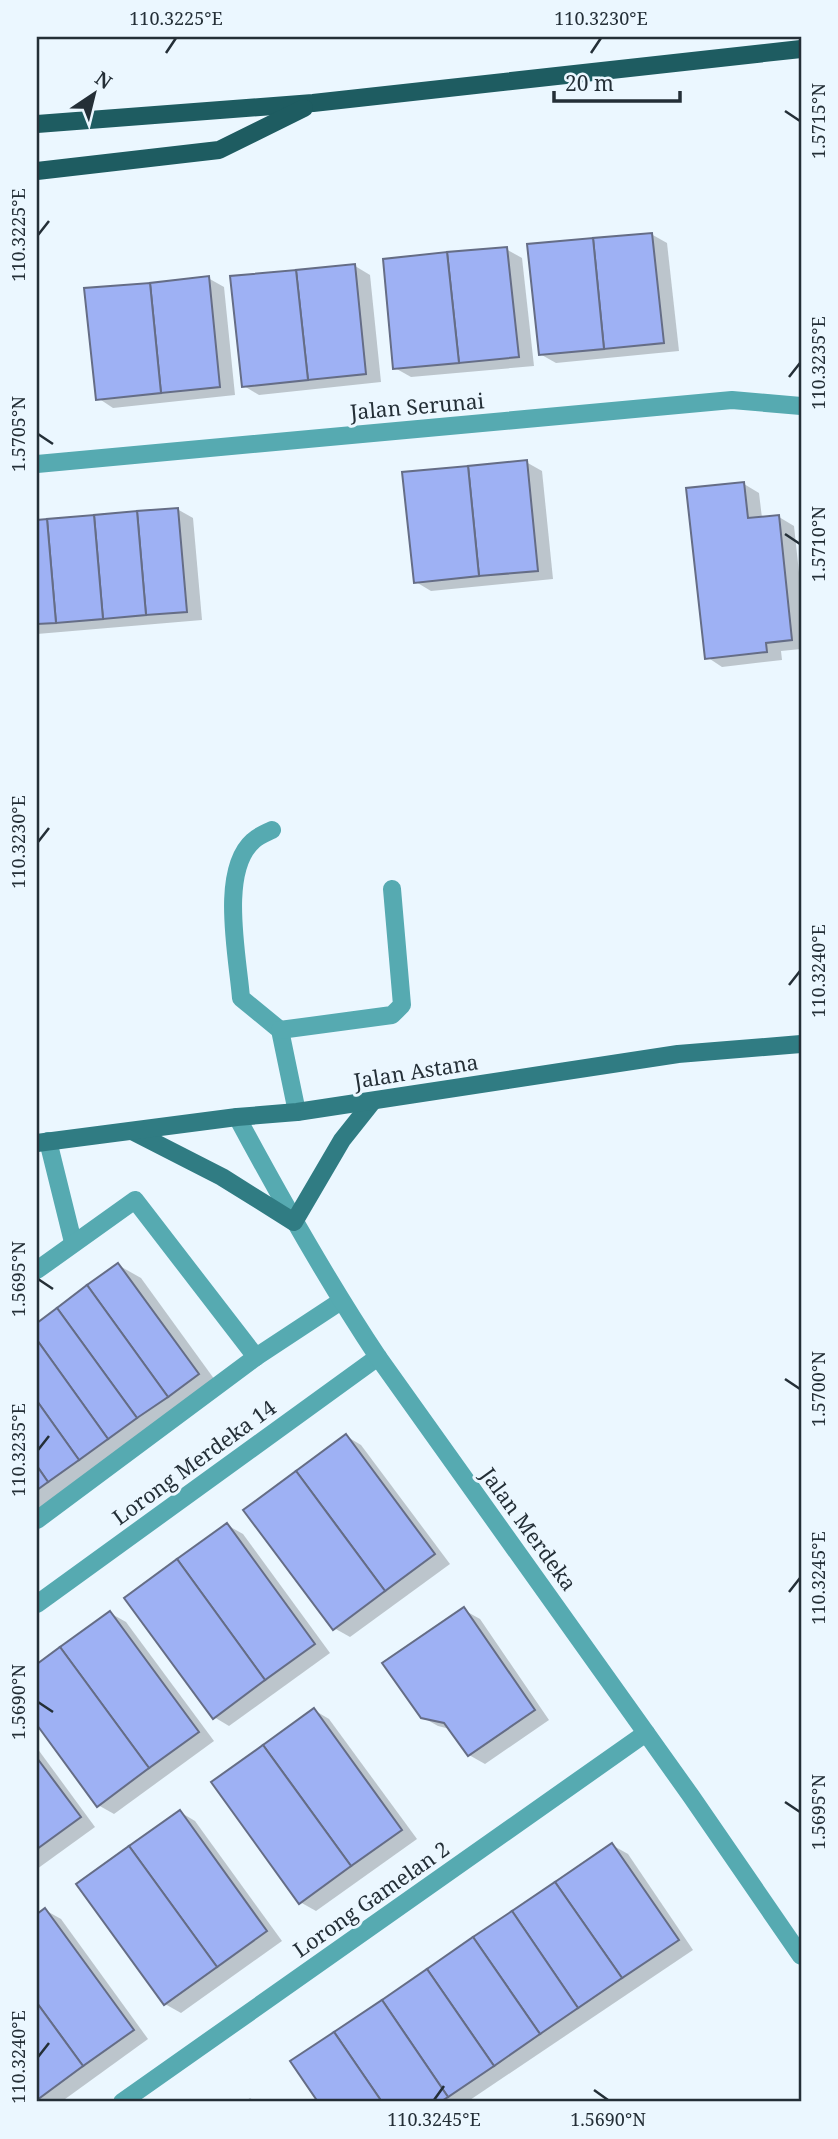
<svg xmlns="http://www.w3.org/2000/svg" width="838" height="2139" viewBox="0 0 838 2139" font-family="'Noto Serif',serif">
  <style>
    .shadow { fill: #0003 }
    .building { fill: #9eb1f4; stroke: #656d86; stroke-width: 2 }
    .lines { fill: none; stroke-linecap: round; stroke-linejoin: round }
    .service { stroke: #56aab1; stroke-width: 18 }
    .minor { stroke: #56aab1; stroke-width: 18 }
    .tertiary { stroke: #56aab1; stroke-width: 18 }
    .secondary { stroke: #307c83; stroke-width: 18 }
    .primary { stroke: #1e5c61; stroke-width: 18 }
    .ticks { fill: none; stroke: #242f37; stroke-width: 2.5 }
    .labels { text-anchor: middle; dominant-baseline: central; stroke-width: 6; stroke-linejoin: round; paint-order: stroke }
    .street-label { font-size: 21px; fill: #242f37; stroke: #ebf7ff }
    .neatline { fill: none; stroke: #242f37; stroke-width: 2.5 }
    .ticks-label { font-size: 18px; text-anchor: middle; fill: #242f37 }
  </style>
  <rect width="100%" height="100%" fill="#ebf7ff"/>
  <!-- shadow -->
  <g class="shadow">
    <path d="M651,234L667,243L679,351L556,363L540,354Z"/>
    <path d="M506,249L522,258L534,366L411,377L395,368Z"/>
    <path d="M355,266L370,275L381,382L259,395L244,386Z"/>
    <path d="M208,278L224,287L235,395L113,408L98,398Z"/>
    <path d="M526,462L542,471L553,579L431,591L416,582Z"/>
    <path d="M744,484L759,493L762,518L779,517L794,526L801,591V649L781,651L782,660L722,667L707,657Z"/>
    <path d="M177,509L193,518L202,620L37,634V522Z"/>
    <path d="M118,1265L141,1278L220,1387L37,1516V1325Z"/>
    <path d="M346,1436L361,1445L450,1564L350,1637L334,1628Z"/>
    <path d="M227,1525L243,1534L330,1653L229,1726L214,1717Z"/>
    <path d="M464,1610L480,1619L549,1720L485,1764L469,1755L450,1729L438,1726L422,1717Z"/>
    <path d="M110,1613L126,1622L214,1741L114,1814L98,1805L37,1722V1667Z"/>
    <path d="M314,1710L329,1719L417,1839L316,1911L300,1902Z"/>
    <path d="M37,1748L95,1827L37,1869Z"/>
    <path d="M180,1812L195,1821L282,1941L181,2013L165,2004Z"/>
    <path d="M612,1845L628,1854L693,1950L467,2102H321L293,2062Z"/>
    <path d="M45,1910L61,1919L148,2039L61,2102H37V1916Z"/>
    <path d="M250,2098L256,2102H244Z"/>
  </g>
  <!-- building -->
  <g class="building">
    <path d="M652,233L664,343L604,349L593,238Z"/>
    <path d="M593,238L604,349L539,355L527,244Z"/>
    <path d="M507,247L519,357L459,363L447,252Z"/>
    <path d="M447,252L459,363L393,369L383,259Z"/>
    <path d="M355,264L366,374L308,380L296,270Z"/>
    <path d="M296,270L308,380L242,387L230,276Z"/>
    <path d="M209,276L220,387L161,393L150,283Z"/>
    <path d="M150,283L161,393L96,400L84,288Z"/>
    <path d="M527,460L538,571L479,576L468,466Z"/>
    <path d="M468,466L479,576L414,583L402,472Z"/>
    <path d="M744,482L748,518L779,515L792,640L766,643L767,652L705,659L686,488Z"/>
    <path d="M178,508L187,612L146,615L137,511Z"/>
    <path d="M137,511L146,615L103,619L94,515Z"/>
    <path d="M94,515L103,619L56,623L47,519Z"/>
    <path d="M47,519L56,623L37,624V520Z"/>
    <path d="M118,1263L199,1374L168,1397L87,1285Z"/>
    <path d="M87,1285L168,1397L137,1418L57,1308Z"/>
    <path d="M57,1308L137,1418L108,1439L37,1340V1323Z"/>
    <path d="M37,1340L108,1439L79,1460L37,1401Z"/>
    <path d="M37,1401L79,1460L48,1482L37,1466Z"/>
    <path d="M346,1434L435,1554L385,1591L296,1471Z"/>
    <path d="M37,1466L48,1482L37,1490Z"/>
    <path d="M296,1471L385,1591L333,1630L243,1510Z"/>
    <path d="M227,1523L315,1644L265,1680L177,1559Z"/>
    <path d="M177,1559L265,1680L213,1719L124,1598Z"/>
    <path d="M464,1607L535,1710L468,1756L444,1723L421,1718L382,1663Z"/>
    <path d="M110,1611L199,1732L149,1768L60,1647Z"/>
    <path d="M60,1647L149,1768L97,1807L37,1725V1664Z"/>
    <path d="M314,1708L402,1830L351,1866L263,1745Z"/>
    <path d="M263,1745L351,1866L299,1904L211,1782Z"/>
    <path d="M37,1758L81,1817L37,1849Z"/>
    <path d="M180,1810L267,1931L217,1967L129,1846Z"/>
    <path d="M612,1843L679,1940L622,1978L555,1882Z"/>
    <path d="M129,1846L217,1967L164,2005L76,1884Z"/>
    <path d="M555,1882L622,1978L578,2008L512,1911Z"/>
    <path d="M45,1908L134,2030L83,2066L37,2003V1914Z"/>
    <path d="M512,1911L578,2008L540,2034L473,1937Z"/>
    <path d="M473,1937L540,2034L494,2066L427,1969Z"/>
    <path d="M427,1969L494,2066L448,2097L382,2000Z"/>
    <path d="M382,2000L448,2097L440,2102H382L334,2032Z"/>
    <path d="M37,2003L83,2066L37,2100Z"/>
    <path d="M334,2032L382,2102H318L290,2061Z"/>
  </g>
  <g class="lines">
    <!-- service -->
    <g class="service">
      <path d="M272,830C266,833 258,836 253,841C219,871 238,958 241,998L280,1030L297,1112"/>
      <path d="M280,1030L392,1015L402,1005L392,889"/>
      <path d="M48,1141L73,1242"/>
      <path d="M37,1270L135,1200L256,1357"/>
      <path d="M37,1520L256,1357L341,1301"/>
    </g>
    <!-- minor -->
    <g class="minor">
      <path d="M37,464L732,400L801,406"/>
      <path d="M37,1604L378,1357"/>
      <path d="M122,2102L646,1733"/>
    </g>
    <!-- tertiary -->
    <path class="tertiary" d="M237,1117C281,1199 326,1279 378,1357L691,1796L801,1956"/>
    <!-- secondary -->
    <g class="secondary">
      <path d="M132,1131L222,1177L294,1222L342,1140L373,1101"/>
      <path d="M37,1143L237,1117L297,1112L678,1054L801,1044"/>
    </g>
    <!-- primary -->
    <g class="primary">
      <path d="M37,124L313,103L801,49"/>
      <path d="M37,171L219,150L304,108"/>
    </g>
  </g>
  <!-- ticks -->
  <path class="ticks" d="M166,53L176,38M591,53L601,38M785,111L800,121M38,235L49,221M789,377L800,363M38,434L53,444M785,534L800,544M38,842L49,828M789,985L800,971M38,1279L53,1289M785,1379L800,1389M38,1450L49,1436M789,1592L800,1578M38,1702L53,1712M785,1802L800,1812M38,2057L49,2043M594,2090L608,2100M434,2100L444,2086"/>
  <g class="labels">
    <!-- street labels -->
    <g class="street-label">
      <text transform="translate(417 406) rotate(-5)">Jalan Serunai</text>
      <text transform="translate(416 1071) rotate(-9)">Jalan Astana</text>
      <text transform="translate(194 1462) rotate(-36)">Lorong Merdeka 14</text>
      <text transform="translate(529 1529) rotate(54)">Jalan Merdeka</text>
      <text transform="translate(371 1899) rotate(-35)">Lorong Gamelan 2</text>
    </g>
  </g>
  <!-- border -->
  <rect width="838" height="2139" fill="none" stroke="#ebf7ff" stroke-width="77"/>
  <!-- north arrow -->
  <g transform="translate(94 94) rotate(35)" stroke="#ebf7ff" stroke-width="5" paint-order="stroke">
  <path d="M0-5L12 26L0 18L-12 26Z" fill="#242f37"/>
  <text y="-10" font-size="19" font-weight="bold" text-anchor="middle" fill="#242f37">N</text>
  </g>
  <!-- scale -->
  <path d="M554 91v10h126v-10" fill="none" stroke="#242f37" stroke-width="3.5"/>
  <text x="565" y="91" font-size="21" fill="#242f37" stroke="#ebf7ff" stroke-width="5" paint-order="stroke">20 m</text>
  <rect x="38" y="38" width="762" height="2062" class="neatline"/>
  <g class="ticks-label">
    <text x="176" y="25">110.3225°E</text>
    <text x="601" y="25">110.3230°E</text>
    <text transform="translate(819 121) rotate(-90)" y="6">1.5715°N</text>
    <text transform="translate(19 235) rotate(-90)" y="6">110.3225°E</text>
    <text transform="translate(819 363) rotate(-90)" y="6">110.3235°E</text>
    <text transform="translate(19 434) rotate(-90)" y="6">1.5705°N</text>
    <text transform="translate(819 544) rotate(-90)" y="6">1.5710°N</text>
    <text transform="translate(19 842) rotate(-90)" y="6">110.3230°E</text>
    <text transform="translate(819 971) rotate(-90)" y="6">110.3240°E</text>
    <text transform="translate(19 1279) rotate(-90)" y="6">1.5695°N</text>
    <text transform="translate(819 1389) rotate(-90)" y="6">1.5700°N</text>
    <text transform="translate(19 1450) rotate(-90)" y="6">110.3235°E</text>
    <text transform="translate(819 1578) rotate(-90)" y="6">110.3245°E</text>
    <text transform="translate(19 1702) rotate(-90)" y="6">1.5690°N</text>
    <text transform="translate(819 1812) rotate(-90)" y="6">1.5695°N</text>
    <text transform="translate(19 2057) rotate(-90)" y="6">110.3240°E</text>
    <text x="434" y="2126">110.3245°E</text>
    <text x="608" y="2126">1.5690°N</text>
  </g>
</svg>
